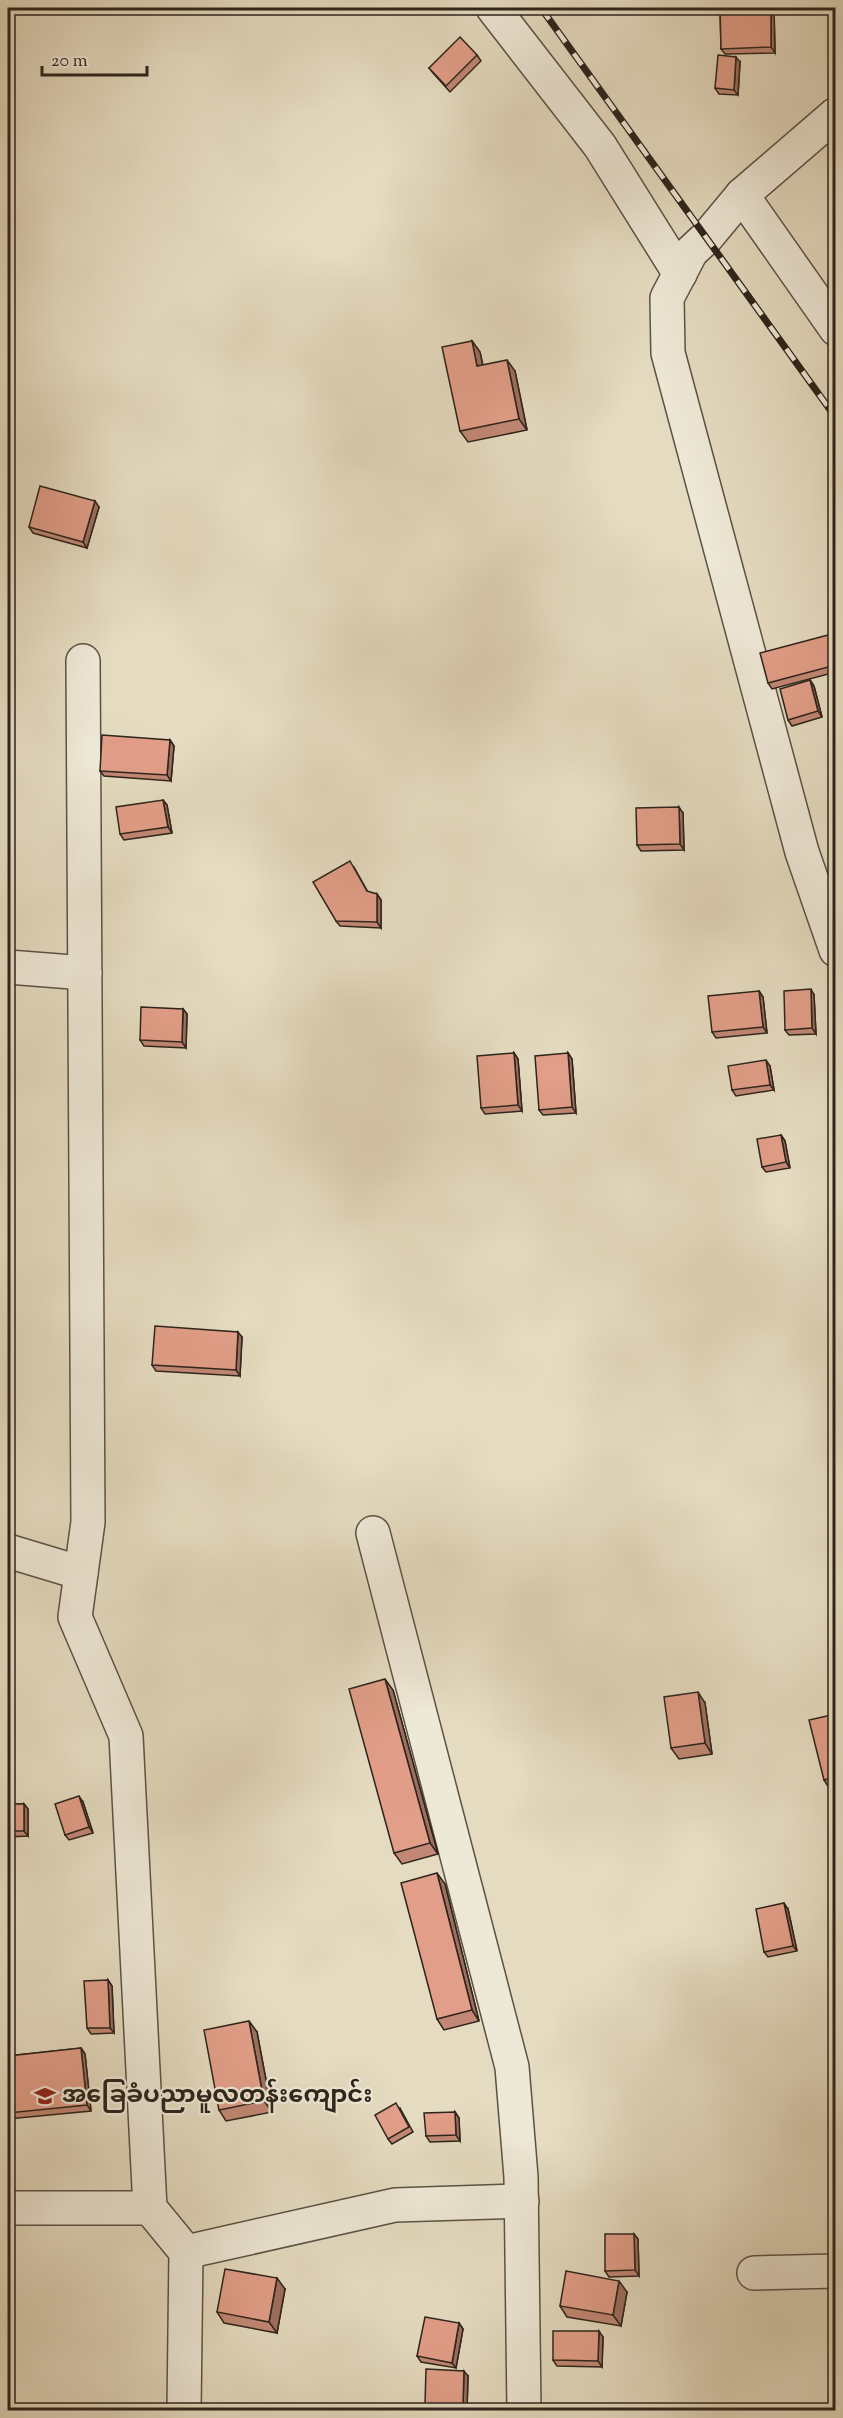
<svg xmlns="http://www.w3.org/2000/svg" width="843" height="2418" viewBox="0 0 843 2418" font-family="'Sorts Mill Goudy','Noto Sans Myanmar',serif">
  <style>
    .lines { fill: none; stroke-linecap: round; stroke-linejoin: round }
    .minor-casing { stroke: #5b5245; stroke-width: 36 }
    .minor { stroke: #eee8d6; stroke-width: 33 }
    .rail-casing { stroke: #2d241c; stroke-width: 7 }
    .rail { stroke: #eee8d6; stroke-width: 4.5; stroke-dasharray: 14; stroke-linecap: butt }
    .wall { fill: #c28875; stroke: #2d241c; stroke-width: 1.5 }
    .shaded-wall { fill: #9e6f5f; stroke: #2d241c; stroke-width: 1.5 }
    .building { fill: #e29e88; stroke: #2d241c; stroke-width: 1.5 }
    .labels { text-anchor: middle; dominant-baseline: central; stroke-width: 4.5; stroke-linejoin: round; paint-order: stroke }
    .poi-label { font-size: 24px; font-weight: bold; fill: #2d241c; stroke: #eee8d6; text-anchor: start }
  </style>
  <rect width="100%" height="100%" fill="#e5dbc0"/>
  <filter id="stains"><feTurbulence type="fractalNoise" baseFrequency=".00333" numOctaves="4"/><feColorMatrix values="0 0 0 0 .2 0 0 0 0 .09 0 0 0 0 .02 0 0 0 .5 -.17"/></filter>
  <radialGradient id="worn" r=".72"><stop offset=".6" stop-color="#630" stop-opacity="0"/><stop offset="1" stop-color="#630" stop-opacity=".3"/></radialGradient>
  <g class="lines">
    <defs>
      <g id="minor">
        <path d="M493,8L600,146L680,274"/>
        <path d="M836,114L742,195L707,237L691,252L667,298L668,353L802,852L836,950"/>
        <path d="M742,195L836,329"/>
        <path d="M83,661L88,1522L75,1617L126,1736L150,2208L186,2252L184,2410"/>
        <path d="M8,967L85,973"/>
        <path d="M373,1533L512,2067L521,2177L524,2410"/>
        <path d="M8,1551L81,1573"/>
        <path d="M8,2208H150"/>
        <path d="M186,2252L395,2205L522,2201"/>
        <path d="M754,2273L836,2271"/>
      </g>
    </defs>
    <!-- minor casing -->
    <use href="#minor" class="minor-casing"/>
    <!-- minor -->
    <use href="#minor" class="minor"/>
    <defs>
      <path id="rail" d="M541,8L836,418"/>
    </defs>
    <!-- rail casing -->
    <use href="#rail" class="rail-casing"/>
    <!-- rail -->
    <use href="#rail" class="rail"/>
  </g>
  <!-- wall -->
  <g class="wall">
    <path d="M720,8H774L775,53L725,54L721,49Z"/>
    <path d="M477,55L481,61L450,92L433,73L429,68Z"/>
    <path d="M740,62L738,95L719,94L715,88Z"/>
    <path d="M472,341L480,352L483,365L515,371L527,430L468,442L460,431Z"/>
    <path d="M99,507L87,548L33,533L29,527Z"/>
    <path d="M832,634L836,639V672L772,689L768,683Z"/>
    <path d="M810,680L814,686L822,717L792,726L788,720Z"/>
    <path d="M170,740L174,746L171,781L104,776L100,771Z"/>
    <path d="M163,800L167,805L172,833L124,840L120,834Z"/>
    <path d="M683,813L684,850L641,851L637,845Z"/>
    <path d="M354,867L368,892L377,894L381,900V928L340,926L336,921Z"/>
    <path d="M759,991L763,997L767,1033L716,1038L712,1032Z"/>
    <path d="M814,995L816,1034L789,1035L785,1030Z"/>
    <path d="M183,1009L187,1014L186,1048L144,1046L140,1040Z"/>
    <path d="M514,1053L518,1059L522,1111L485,1114L481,1108Z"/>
    <path d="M568,1053L572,1059L576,1113L543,1115L539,1110Z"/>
    <path d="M770,1066L774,1090L736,1096L732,1090Z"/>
    <path d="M781,1135L785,1141L790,1168L766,1172L762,1167Z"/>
    <path d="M242,1337L240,1376L156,1371L152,1365Z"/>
    <path d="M393,1690L438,1854L402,1864L394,1853Z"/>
    <path d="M705,1703L712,1754L679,1759L671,1748Z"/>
    <path d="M836,1714V1790L831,1791L824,1780Z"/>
    <path d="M83,1802L93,1833L69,1840L65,1835Z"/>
    <path d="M8,1804H24L28,1809V1836L8,1837Z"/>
    <path d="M445,1884L479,2021L444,2030L437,2019Z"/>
    <path d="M788,1909L797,1951L768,1957L764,1952Z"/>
    <path d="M108,1980L112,1986L114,2033L91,2034L87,2028Z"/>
    <path d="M257,2032L272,2112L226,2121L219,2110Z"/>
    <path d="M81,2048L85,2054L91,2111L8,2119V2056Z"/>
    <path d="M400,2108L413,2132L392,2144L388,2139Z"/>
    <path d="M455,2112L459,2118L460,2141L430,2142L426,2136Z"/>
    <path d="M634,2234L638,2239L639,2276L609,2277L605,2271Z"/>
    <path d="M285,2289L277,2333L224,2323L217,2312Z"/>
    <path d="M627,2292L621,2326L567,2317L560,2306Z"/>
    <path d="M459,2323L463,2329L456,2368L421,2362L417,2356Z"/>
    <path d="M603,2337L602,2367L557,2366L553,2360Z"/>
    <path d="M468,2376L467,2410H429L425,2404Z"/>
  </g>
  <!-- shaded-wall -->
  <g class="shaded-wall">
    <path d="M771,8H774L775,53L771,47Z"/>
    <path d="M736,57L740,62L738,95L734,90Z"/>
    <path d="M472,341L480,352L485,377L477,366Z"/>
    <path d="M507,360L515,371L527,430L519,419Z"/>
    <path d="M95,501L99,507L87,548L83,542Z"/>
    <path d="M810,680L814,686L822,717L818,711Z"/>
    <path d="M170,740L174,746L171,781L167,775Z"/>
    <path d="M163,800L167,805L172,833L168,827Z"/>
    <path d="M679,807L683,813L684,850L680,844Z"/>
    <path d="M377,894L381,900V928L377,922Z"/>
    <path d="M811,989L814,995L816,1034L812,1028Z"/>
    <path d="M759,991L763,997L767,1033L763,1027Z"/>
    <path d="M183,1009L187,1014L186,1048L182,1042Z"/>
    <path d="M514,1053L518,1059L522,1111L518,1105Z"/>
    <path d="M568,1053L572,1059L576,1113L572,1107Z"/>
    <path d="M766,1060L770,1066L774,1090L770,1085Z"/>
    <path d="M781,1135L785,1141L790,1168L786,1162Z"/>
    <path d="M238,1332L242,1337L240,1376L236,1370Z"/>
    <path d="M385,1679L393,1690L438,1854L430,1843Z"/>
    <path d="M698,1692L705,1703L712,1754L705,1743Z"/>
    <path d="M79,1796L83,1802L93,1833L89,1827Z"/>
    <path d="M24,1804L28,1809V1836L24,1831Z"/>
    <path d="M437,1873L445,1884L479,2021L472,2010Z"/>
    <path d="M784,1903L788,1909L797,1951L793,1946Z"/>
    <path d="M108,1980L112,1986L114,2033L110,2028Z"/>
    <path d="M249,2021L257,2032L272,2112L264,2101Z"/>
    <path d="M81,2048L85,2054L91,2111L87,2105Z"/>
    <path d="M455,2112L459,2118L460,2141L456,2135Z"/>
    <path d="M634,2234L638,2239L639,2276L635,2270Z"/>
    <path d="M277,2278L285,2289L277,2333L269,2322Z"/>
    <path d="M619,2281L627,2292L621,2326L613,2315Z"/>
    <path d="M459,2323L463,2329L456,2368L452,2363Z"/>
    <path d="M599,2331L603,2337L602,2367L598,2361Z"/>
    <path d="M464,2371L468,2376L467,2410L463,2406Z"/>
  </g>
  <!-- building -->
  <g class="building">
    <path d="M720,8H771V47L721,49Z"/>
    <path d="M460,37L477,55L446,86L429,68Z"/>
    <path d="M718,55L736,57L734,90L715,88Z"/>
    <path d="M472,341L477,366L507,360L519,419L460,431L442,347Z"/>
    <path d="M40,486L95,501L83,542L29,527Z"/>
    <path d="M832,634L836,648V665L768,683L760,653Z"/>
    <path d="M810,680L818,711L788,720L780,689Z"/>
    <path d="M102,735L170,740L167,775L100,771Z"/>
    <path d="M163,800L168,827L120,834L116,807Z"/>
    <path d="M679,807L680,844L637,845L636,808Z"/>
    <path d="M350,861L367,891L377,894V922L336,921L313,882Z"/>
    <path d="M811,989L812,1028L785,1030L784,991Z"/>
    <path d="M759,991L763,1027L712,1032L708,996Z"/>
    <path d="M141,1007L183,1009L182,1042L140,1040Z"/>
    <path d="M514,1053L518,1105L481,1108L477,1056Z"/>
    <path d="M568,1053L572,1107L539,1110L535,1056Z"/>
    <path d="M766,1060L770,1085L732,1090L728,1066Z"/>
    <path d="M781,1135L786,1162L762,1167L757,1139Z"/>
    <path d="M155,1326L238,1332L236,1370L152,1365Z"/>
    <path d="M385,1679L430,1843L394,1853L349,1689Z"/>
    <path d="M698,1692L705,1743L671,1748L664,1697Z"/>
    <path d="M836,1714V1777L824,1780L809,1720Z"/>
    <path d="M79,1796L89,1827L65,1835L55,1804Z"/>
    <rect x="8" y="1804" width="16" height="27"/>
    <path d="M437,1873L472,2010L437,2019L401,1883Z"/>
    <path d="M784,1903L793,1946L764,1952L756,1909Z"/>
    <path d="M108,1980L110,2028H87L84,1981Z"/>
    <path d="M249,2021L264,2101L219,2110L204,2030Z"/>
    <path d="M81,2048L87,2105L8,2113V2056Z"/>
    <path d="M396,2103L409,2127L388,2139L375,2115Z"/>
    <path d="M455,2112L456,2135L426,2136L424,2113Z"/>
    <path d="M605,2234H634L635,2270L605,2271Z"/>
    <path d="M225,2269L277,2278L269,2322L217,2312Z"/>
    <path d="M566,2271L619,2281L613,2315L560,2306Z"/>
    <path d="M425,2317L459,2323L452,2363L417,2356Z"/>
    <path d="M553,2331H599L598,2361L553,2360Z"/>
    <path d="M426,2369L464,2371L463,2406L425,2404Z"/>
  </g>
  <!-- icons -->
  <defs>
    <symbol id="school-bare" viewBox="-9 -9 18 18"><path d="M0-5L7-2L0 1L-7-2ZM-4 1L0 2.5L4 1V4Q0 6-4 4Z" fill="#8f2418" stroke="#eee8d6" stroke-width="2.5" paint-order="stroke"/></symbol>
  </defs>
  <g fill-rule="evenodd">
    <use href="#school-bare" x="30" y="2081" width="30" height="30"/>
  </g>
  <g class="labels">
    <!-- poi labels -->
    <g class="poi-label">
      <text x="62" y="2096">အခြေခံပညာမူလတန်းကျောင်း</text>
    </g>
  </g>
  <!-- margin -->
  <rect width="843" height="2418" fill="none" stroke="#e5dbc0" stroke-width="30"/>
  <rect x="9" y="9" width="825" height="2400" fill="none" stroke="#2d241c" stroke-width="3"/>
  <rect x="15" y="15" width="813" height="2388" fill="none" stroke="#2d241c" stroke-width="1.5"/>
  <!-- scale -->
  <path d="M42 66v9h105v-9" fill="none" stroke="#2d241c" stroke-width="3"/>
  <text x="51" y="66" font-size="18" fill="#2d241c" stroke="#eee8d6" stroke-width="4.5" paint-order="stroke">20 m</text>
  <rect width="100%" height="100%" filter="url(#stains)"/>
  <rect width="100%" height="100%" fill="url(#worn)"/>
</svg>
